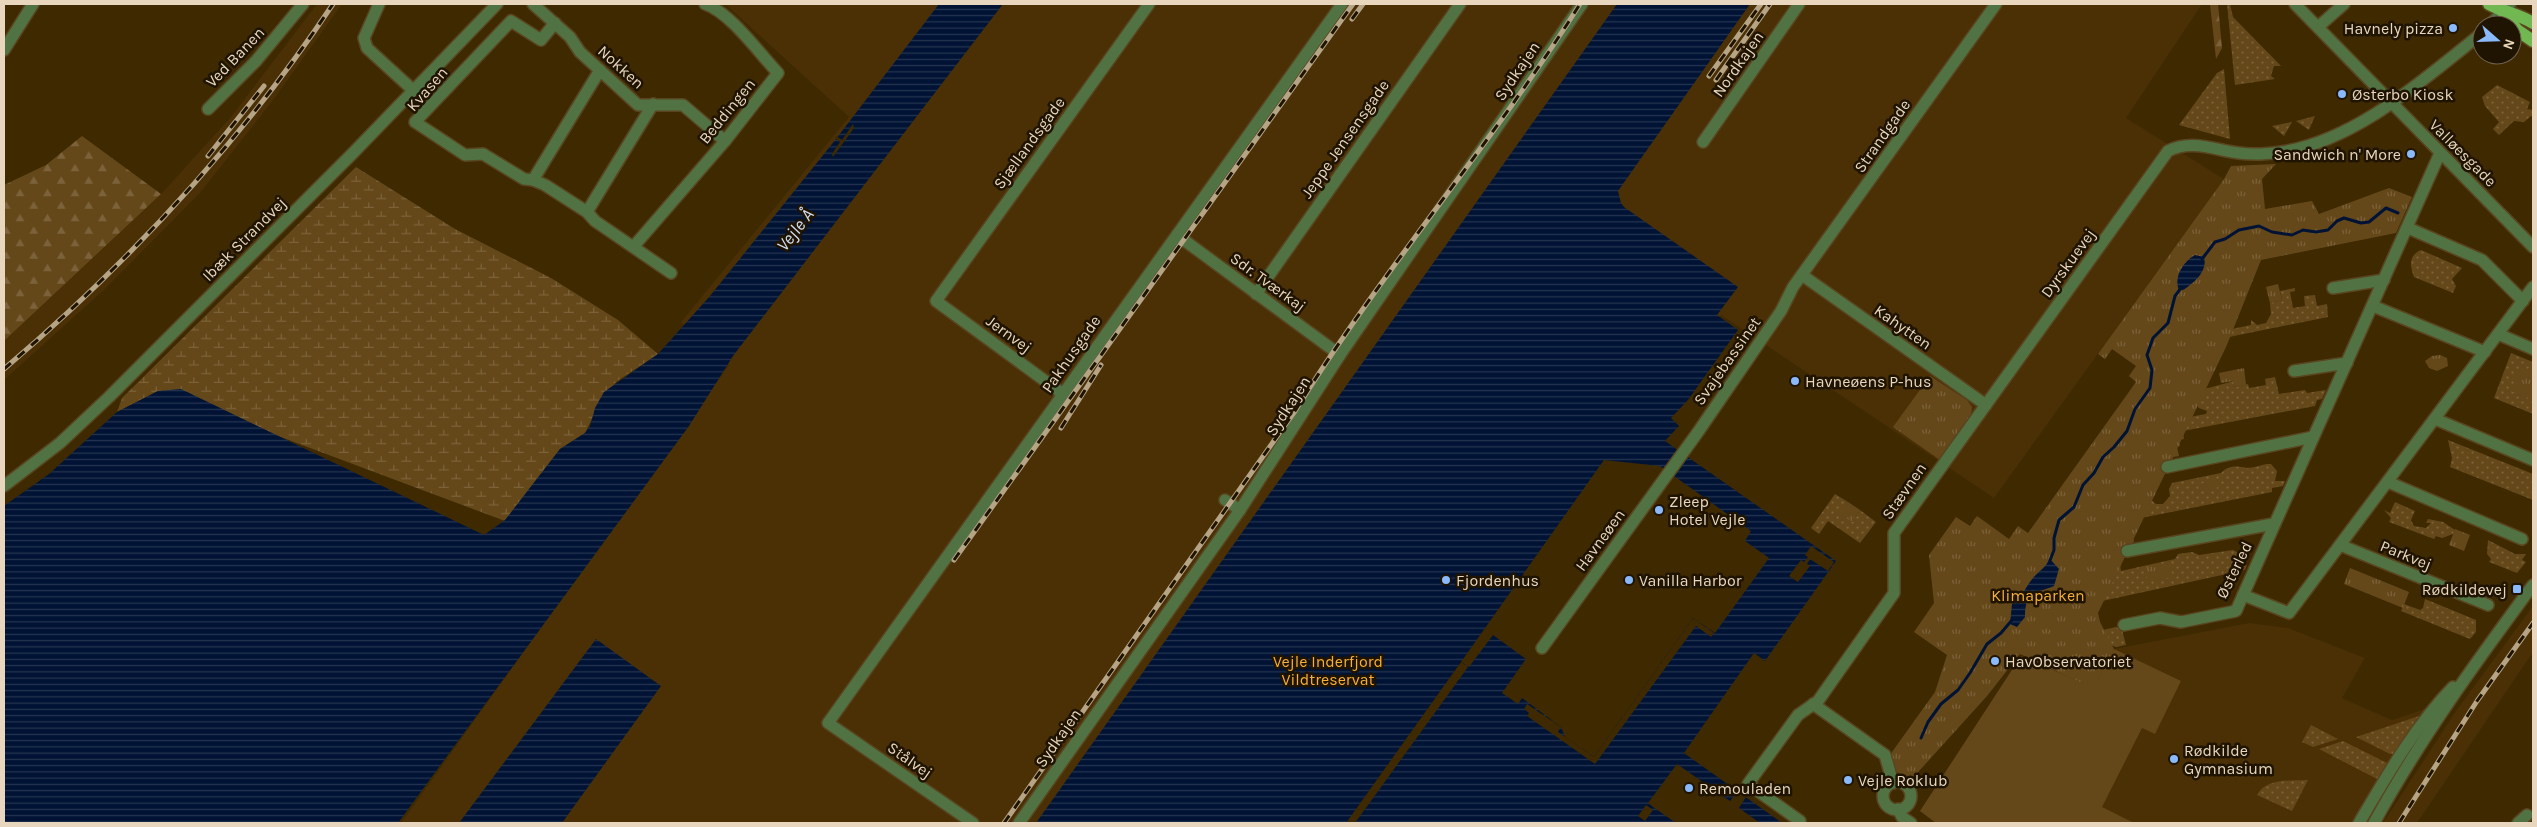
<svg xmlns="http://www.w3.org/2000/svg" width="2537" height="827" viewBox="0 0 2537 827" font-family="Karla,sans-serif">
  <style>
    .built { fill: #4a3004 }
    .grass { fill: url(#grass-dots) }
    .forest { fill: url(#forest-firs) }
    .wetland { fill: url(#wetland-marsh) }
    .park { fill: url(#park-tufts) }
    .pitch { fill: #65481a }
    .water { fill: url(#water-rules); fill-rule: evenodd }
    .pier { fill: #3e2901 }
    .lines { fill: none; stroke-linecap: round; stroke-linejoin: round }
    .stream { stroke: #001335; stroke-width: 3 }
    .minor-casing { stroke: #59451f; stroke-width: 14 }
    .major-casing { stroke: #59451f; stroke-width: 15 }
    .minor { stroke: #517344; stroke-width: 11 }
    .major { stroke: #71b752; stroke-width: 12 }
    .rail-casing { stroke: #b6a486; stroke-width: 5 }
    .rail { stroke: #1f1301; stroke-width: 3; stroke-dasharray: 9; stroke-linecap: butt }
    .poi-dot { fill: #8bbafc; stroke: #1f1301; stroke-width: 2 }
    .labels { text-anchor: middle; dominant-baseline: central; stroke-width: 5; stroke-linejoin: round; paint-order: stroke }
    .poi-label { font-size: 16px; fill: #e8d7be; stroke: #1f1301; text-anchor: start }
    .street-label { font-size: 16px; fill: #e8d7be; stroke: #1f1301 }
    .park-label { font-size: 16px; fill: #f4b038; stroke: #1f1301 }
    .water-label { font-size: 18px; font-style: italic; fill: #d3e0f3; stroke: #1f1301 }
  </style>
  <defs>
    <pattern id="grass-dots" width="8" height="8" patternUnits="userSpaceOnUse" patternTransform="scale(1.25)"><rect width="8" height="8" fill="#65481a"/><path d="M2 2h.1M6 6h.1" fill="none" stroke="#7b623a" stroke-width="1.8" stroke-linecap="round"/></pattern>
    <pattern id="forest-firs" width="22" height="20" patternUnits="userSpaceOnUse" patternTransform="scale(1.25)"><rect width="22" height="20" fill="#65481a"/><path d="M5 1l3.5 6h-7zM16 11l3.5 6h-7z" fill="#7b623a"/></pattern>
    <pattern id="wetland-marsh" width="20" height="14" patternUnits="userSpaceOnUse" patternTransform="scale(1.25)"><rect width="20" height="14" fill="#65481a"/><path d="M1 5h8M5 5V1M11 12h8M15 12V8" fill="none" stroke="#7b623a"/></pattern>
    <pattern id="park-tufts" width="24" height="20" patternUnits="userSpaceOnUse" patternTransform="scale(1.25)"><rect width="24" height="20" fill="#65481a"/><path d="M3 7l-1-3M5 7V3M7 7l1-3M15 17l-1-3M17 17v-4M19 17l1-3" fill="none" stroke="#7b623a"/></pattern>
    <pattern id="water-rules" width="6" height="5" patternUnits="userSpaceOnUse" patternTransform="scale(1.25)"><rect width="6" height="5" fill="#001335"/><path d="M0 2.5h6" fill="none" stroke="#253550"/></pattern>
  </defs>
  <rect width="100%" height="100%" fill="#3e2901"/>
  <!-- built -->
  <g class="built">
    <path d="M317,4H342L271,103L200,193L104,290L4,380V341L161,194L230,118Z"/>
    <path d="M725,4H2202L2126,118L2224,179L1994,498L1721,315L1659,397L1145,823H401L729,365L681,322L849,117Z"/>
    <path d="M2533,606V652L2417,823H2383L2456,711Z"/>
    <path d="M2249,623L2288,628L2365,658L2342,698L2392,720L2428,708L2363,823H1936L1920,811L2021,656L2094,688L2114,649Z"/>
  </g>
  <!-- grass -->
  <g class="grass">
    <path d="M2227,4H2230L2233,17L2281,66H2274L2271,76L2275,79L2235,85Z"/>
    <path d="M2224,69L2230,139L2179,125L2217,73Z"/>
    <path d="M2497,85L2530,102L2527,109L2533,110V117L2531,116L2524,122L2514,121L2499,135L2493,129L2499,122L2485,106L2482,97Z"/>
    <path d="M2315,116L2309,130L2296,121Z"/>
    <path d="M2292,122L2284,136L2272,126Z"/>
    <path d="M2421,250L2462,268L2452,279L2456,286L2453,293L2414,277C2410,266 2408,256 2421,250Z"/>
    <path d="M2295,288V291L2290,292L2293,308L2305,306L2304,296L2315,295L2317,306L2327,304L2328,317L2224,338L2227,330L2251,325V320L2257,325L2266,323L2271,314L2270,303L2282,300L2280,291Z"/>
    <path d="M2511,353L2533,362V414L2494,398Z"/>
    <path d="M2275,377L2279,394L2305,390L2307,393L2326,390L2322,399L2317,400L2315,406L2183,431L2184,439L2179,440L2180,446L2177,447L2179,456L2168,458L2184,418L2206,414L2207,411L2199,408L2197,405L2201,390L2234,381L2235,387L2248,384L2249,388L2266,385L2265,379Z"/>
    <path d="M2448,440L2533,474V500L2450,467L2452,458Z"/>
    <path d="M2267,464H2271L2277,471L2275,481H2285L2283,486L2272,488V492L2136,519L2137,529L2132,530L2134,542L2120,545L2121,527L2138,504L2150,499L2156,504H2163L2170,496L2169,489L2172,483L2221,473C2229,465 2237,466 2247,468C2253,468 2261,465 2267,464Z"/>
    <path d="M1835,494L1848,502L1841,514L1852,522L1860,510L1876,522L1860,543L1828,521L1819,534L1811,528Z"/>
    <path d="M2395,502L2415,511L2411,520L2414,526L2426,528L2431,523H2426L2428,519L2443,522L2455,530L2453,534L2442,538L2436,536L2434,539L2389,522L2391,518L2384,510L2390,513Z"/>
    <path d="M2488,540L2515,554H2526L2522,560L2526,562L2517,573L2489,562L2491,559L2487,554Z"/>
    <path d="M2233,550L2241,554V567L2247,565L2245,570L2093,603L2119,559L2121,571L2175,559L2178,554L2192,552L2199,555Z"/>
    <path d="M2425,599L2476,620V632L2470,639L2401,611L2404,604L2420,610L2423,608Z"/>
    <path d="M2116,627L2122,630L2126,645L2116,647L2087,636L2090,633Z"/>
    <path d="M2419,716L2394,754H2390L2356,737Z"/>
    <path d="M2311,725L2338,739L2313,747L2302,742Z"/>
    <path d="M2343,741L2387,763L2377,779L2319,749Z"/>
    <path d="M2308,780L2292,811L2257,795C2266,778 2290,781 2308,780Z"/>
  </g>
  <!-- forest -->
  <g class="forest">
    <path d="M2210,4H2218L2222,48L2216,59Z"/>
    <path d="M82,136L161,194L4,341V185L46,165Z"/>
  </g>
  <!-- wetland -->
  <path class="wetland" d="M356,167L455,229L551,278L618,320L658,354L616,382L593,417L585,433L560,449L505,521L158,391L117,412L122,398Z"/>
  <!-- park -->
  <g class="park">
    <path d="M2276,164L2262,179L2265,209L2312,201L2319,214L2389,188L2412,197L2396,233L2261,260L2226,347L2098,613L2100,622L2114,649L2094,689L2020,654L1987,696L1910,781C1897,774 1889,768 1892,752L1935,692L1947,655L1914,632L1934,603L1929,555L1956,517L1970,526L1977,516L2009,539L2018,526L2028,533L2136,382L2129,376L2136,366L2112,349L2105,359L2098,354L2224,179L2231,166Z"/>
    <path d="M2278,284L2282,300L2270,303L2266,287Z"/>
    <path d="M2440,355L2447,358L2448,366L2437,371L2429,368L2425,361L2432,356Z"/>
    <path d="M2520,366L2533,371V400L2511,391Z"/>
    <path d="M2244,368L2246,385L2235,387L2233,381L2221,383L2219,373Z"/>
    <path d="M1930,376L1967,400L1972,407L1971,414L1940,460L1893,427Z"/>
    <path d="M2218,480L2220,487L2199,491L2198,484Z"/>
    <path d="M1848,502L1860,510L1852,522L1840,514Z"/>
    <path d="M2455,529L2470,535L2464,551L2449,545Z"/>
    <path d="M2170,563L2173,577L2148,582L2145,568Z"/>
    <path d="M2350,568L2409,592L2403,608L2344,584Z"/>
  </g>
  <!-- pitch -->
  <path class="pitch" d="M2114,649L2181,681L2155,734L2142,728L2102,807L2134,823H1936L1920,811L2021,656L2094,688Z"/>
  <!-- water -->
  <g class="water">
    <path d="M939,4H1003L733,356L689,426L398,823H4V506L49,474L117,412L158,391L181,389L484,535L505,520L560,449L585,433L590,426L595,408L604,392L658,354L710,296L836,139Z"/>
    <path d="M1617,4H1750L1618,191L1621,203L1624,207L1738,287L1717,315L1738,330L1688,400L1671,418L1679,426L1665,441L1836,561L1765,661L1754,653L1684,753L1782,823H1036ZM1604,460L1660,466L1751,531L1745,541L1769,558L1715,633L1693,618L1594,757L1565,737L1561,727L1522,698L1518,704L1502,693L1526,659L1493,635L1469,667L1461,662Z"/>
    <path d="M2195,255L2204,257C2208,271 2194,283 2183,290H2179C2173,277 2184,261 2195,255Z"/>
    <path d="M2050,559L2059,569L2054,586C2034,594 2025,592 2025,617L2017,627L2010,624L2012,604C2022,598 2026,586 2033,578C2039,571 2046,567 2050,559Z"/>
    <path d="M596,639L661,686L562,823H459Z"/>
  </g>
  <!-- pier -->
  <g class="pier">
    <path d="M853,124L854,128L833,157L832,154L840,142L835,138L836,136L842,140Z"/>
    <path d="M1811,546L1834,562L1828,571L1810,559L1807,564L1810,566L1798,582L1789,576L1801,560L1804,562L1808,557L1805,555Z"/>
    <path d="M1693,618L1714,633L1711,637L1696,626L1595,764L1527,716L1529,713L1524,709L1527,704L1561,727L1558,732L1594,757Z"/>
    <path d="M1461,662L1468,667L1355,823H1346Z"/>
    <path d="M1677,764L1730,801L1738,791L1746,797L1739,808L1760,823H1676L1653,807L1648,803Z"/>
    <path d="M1646,805L1653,810L1645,821L1638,816Z"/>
  </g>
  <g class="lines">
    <!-- stream -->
    <g class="stream">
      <path d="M2202,259L2215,242L2225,239L2239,230L2259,226L2272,232L2292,235L2303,230L2316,232L2328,230L2337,221L2344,218L2361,223L2369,222L2386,208L2398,213"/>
      <path d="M2049,563L2054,550V538L2059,520L2074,507L2083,485L2094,473L2103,457L2114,447L2127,431L2135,409L2150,388L2152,370L2147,355L2153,338L2168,323L2175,296L2181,288"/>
      <path d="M1921,738L1928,722L1941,704L1958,690L1970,673L1987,644L2001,633L2012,620"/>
    </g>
    <defs>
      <g id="minor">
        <path d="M379,4L364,38L367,48L414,91"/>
        <path d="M533,4L570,37L580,52L638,105H683L725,141"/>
        <path d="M2295,4L2533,247"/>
        <path d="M555,23L541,40L511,21L415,122L465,155L483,154L524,179L533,180L545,185L587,212L595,221L671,273"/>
        <path d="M2490,25L2510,4"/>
        <path d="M2318,27L2344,4"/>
        <path d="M4,50L33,4"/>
        <path d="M208,109L256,61L303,4"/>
        <path d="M1703,142L1799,4"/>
        <path d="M533,180L600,70"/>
        <path d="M587,212L653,104"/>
        <path d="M2408,228L2482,260L2523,301"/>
        <path d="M1177,235L1340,355"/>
        <path d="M634,246L725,141L778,73C758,52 731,13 705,4"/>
        <path d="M1802,275L1986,405"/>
        <path d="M2333,288L2384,280"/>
        <path d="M1256,294L1460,4"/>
        <path d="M2373,306L2485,352"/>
        <path d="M2498,334L2533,349"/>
        <path d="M2294,371L2347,363"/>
        <path d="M1063,394L936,301L1149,4"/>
        <path d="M2435,419L2533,460"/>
        <path d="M2167,467L2313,437"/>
        <path d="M2388,482L2522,539"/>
        <path d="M4,486L60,443L109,397L354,152L497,4"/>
        <path d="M1225,500L1240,510"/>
        <path d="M2340,545L2488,605"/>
        <path d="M2127,551L2273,524"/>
        <path d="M2243,595L2289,613L2533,287"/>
        <path d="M2124,625L2160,618L2181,622L2236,611L2440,153"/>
        <path d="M1542,648L1698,432L1781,311L1793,287L1996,4"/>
        <path d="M1813,704L1885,755L1893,783"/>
        <circle cx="1897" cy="796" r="14"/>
        <path d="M1898,809L1902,817L1911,823"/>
        <path d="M1800,821L1748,784L1798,715L1818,701L1894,593V533L2168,151C2191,139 2215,150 2239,153C2252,155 2267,154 2281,152C2356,141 2424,79 2482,33"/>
        <path d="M973,823L828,723L1342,4"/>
        <path d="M1019,823L1240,510L1340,355L1582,4"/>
        <path d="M2359,823C2386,777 2415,726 2453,687"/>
        <path d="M2374,823C2420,739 2476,662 2533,585"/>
        <path d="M2518,823L2527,815"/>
      </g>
      <g id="major">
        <path d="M2489,4C2503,12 2519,14 2533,23"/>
        <path d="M2503,12L2517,30L2533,41"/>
      </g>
    </defs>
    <!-- minor casing -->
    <use href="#minor" class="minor-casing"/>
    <!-- major casing -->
    <use href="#major" class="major-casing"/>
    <!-- minor -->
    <use href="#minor" class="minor"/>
    <!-- major -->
    <use href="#major" class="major"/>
    <defs>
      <g id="rail">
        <path d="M1352,19L1363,4"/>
        <path d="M1709,76L1761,4"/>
        <path d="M1716,80L1770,4"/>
        <path d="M208,156L264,86"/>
        <path d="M4,369C129,263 242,140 333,4"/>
        <path d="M1061,428L1101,365"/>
        <path d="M954,560L1353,4"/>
        <path d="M1004,823L1295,411C1382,270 1492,144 1580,4"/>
        <path d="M2399,823L2477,701L2533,623"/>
      </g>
    </defs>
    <!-- rail casing -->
    <use href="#rail" class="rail-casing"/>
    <!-- rail -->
    <use href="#rail" class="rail"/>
  </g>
  <!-- markers -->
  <g class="poi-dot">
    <circle cx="2453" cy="28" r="5"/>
    <circle cx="2342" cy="94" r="5"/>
    <circle cx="2411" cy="154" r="5"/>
    <circle cx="1795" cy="381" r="5"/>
    <circle cx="1659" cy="510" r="5"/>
    <circle cx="1446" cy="580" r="5"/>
    <circle cx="1629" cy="580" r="5"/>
    <rect x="2512" y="584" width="10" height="10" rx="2.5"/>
    <circle cx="1995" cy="661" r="5"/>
    <circle cx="2174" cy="759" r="5"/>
    <circle cx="1848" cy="780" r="5"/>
    <circle cx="1689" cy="788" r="5"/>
  </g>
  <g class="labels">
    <!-- poi labels -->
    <g class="poi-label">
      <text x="2443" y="28" text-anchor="end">Havnely pizza</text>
      <text x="2352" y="94">Østerbo Kiosk</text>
      <text x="2401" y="154" text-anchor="end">Sandwich n' More</text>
      <text x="1805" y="381">Havneøens P-hus</text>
      <text x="1669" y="501">Zleep<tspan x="1669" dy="18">Hotel Vejle</tspan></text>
      <text x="1456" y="580">Fjordenhus</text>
      <text x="1639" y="580">Vanilla Harbor</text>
      <text x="2507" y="589" text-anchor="end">Rødkildevej</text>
      <text x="2005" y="661">HavObservatoriet</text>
      <text x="2184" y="750">Rødkilde<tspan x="2184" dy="18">Gymnasium</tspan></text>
      <text x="1858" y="780">Vejle Roklub</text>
      <text x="1699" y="788">Remouladen</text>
    </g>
    <!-- street labels -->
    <g class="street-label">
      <text transform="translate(235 57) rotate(-46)">Ved Banen</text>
      <text transform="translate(1738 64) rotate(-55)">Nordkajen</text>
      <text transform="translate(621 67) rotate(42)">Nokken</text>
      <text transform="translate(1517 71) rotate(-56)">Sydkajen</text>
      <text transform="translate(427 89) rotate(-49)">Kvasen</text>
      <text transform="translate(727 111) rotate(-51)">Beddingen</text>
      <text transform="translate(1882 136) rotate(-55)">Strandgade</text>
      <text transform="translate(1345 139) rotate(-55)">Jeppe Jensensgade</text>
      <text transform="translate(1029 143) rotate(-54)">Sjællandsgade</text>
      <text transform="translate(2463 153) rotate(45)">Valløesgade</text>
      <text transform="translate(244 239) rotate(-45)">Ibæk Strandvej</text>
      <text transform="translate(2068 263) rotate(-54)">Dyrskuevej</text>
      <text transform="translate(1268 282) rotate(36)">Sdr. Tværkaj</text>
      <text transform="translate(1903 327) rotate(35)">Kahytten</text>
      <text transform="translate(1009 334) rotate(36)">Jernvej</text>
      <text transform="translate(1071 354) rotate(-55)">Pakhusgade</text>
      <text transform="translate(1727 361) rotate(-55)">Svajebassinet</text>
      <text transform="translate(1288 406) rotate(-57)">Sydkajen</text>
      <text transform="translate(1904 491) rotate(-55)">Stævnen</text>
      <text transform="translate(1600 540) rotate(-54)">Havneøen</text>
      <text transform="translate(2406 555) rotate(22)">Parkvej</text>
      <text transform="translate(2234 570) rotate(-64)">Østerled</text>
      <text transform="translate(1058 738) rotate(-55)">Sydkajen</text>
      <text transform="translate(910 760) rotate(35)">Stålvej</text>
    </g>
    <!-- park labels -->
    <g class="park-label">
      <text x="2038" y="595">Klimaparken</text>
      <text x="1328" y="661">Vejle Inderfjord<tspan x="1328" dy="18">Vildtreservat</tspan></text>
    </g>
    <!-- water labels -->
    <g class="water-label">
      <text transform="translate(795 230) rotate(-52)">Vejle Å</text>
    </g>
  </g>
  <!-- border -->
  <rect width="2537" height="827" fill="none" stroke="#e8d7be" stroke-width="10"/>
  <!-- north arrow -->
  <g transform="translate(2497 40) rotate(110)"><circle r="24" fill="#1f1301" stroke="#6f614d"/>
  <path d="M0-4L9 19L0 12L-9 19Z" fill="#8bbafc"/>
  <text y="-8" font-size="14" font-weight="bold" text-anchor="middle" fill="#e8d7be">N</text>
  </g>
</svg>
